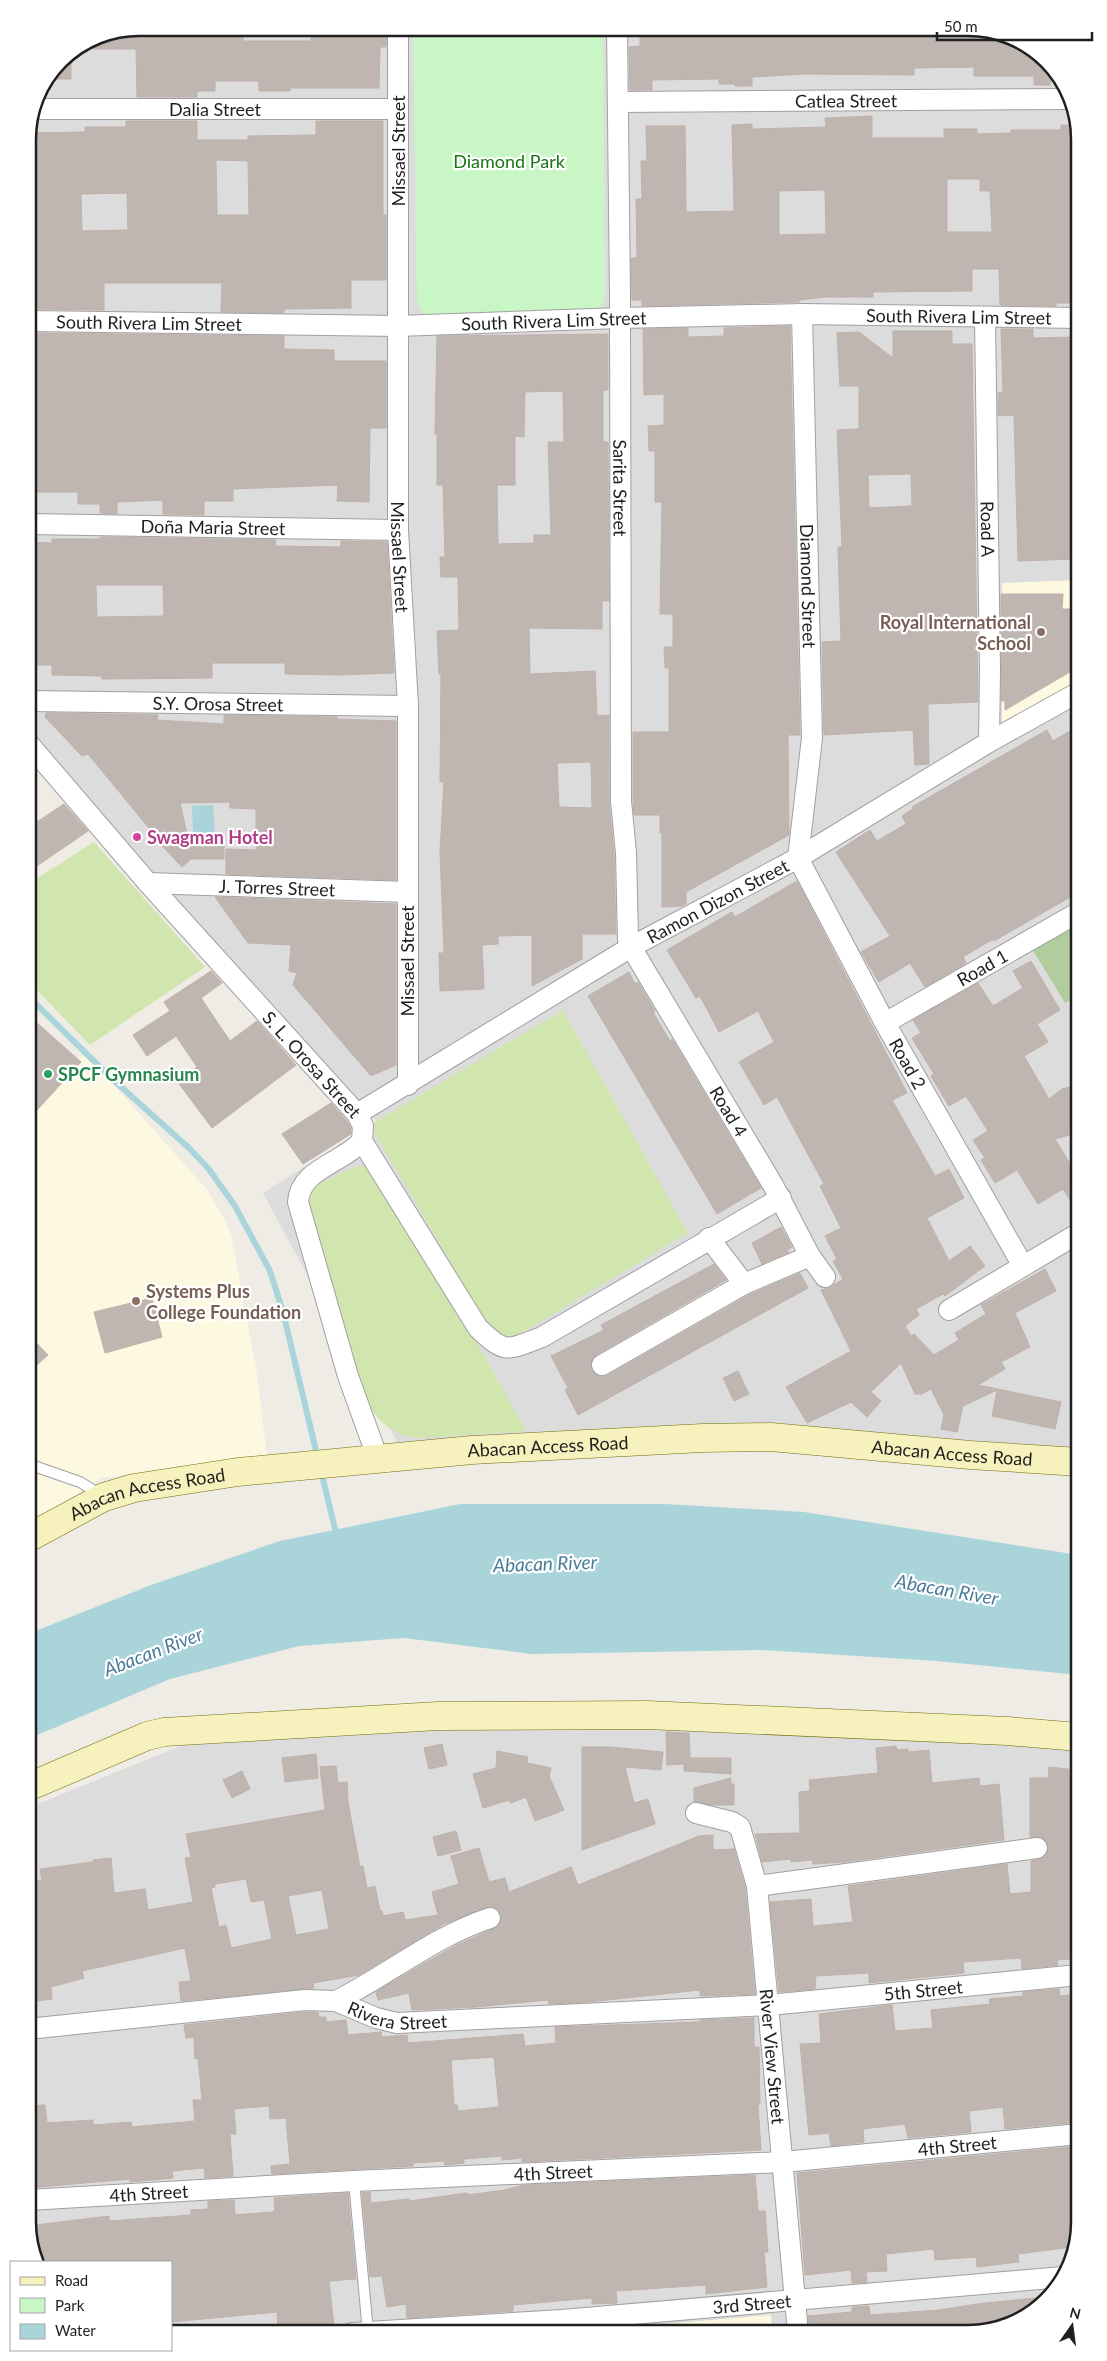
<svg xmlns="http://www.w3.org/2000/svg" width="1107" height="2361" viewBox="0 0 1107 2361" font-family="Lato,sans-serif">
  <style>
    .residential { fill: #dddcdc }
    .education { fill: #fdf9e0 }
    .grass { fill: #d1e6af }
    .forest { fill: #b1cc9d }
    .park { fill: #c8f6c5 }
    .water { fill: #a9d5da }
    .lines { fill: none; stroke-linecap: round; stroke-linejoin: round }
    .stream { stroke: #a9d5da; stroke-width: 6 }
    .building { fill: #bfb6b2; stroke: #c0b0a9; fill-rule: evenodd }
    .lane-casing { stroke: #a0a0a0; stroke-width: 12 }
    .street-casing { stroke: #a0a0a0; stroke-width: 22 }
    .secondary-casing { stroke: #706e0c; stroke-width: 29 }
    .lane { stroke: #fff; stroke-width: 10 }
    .street { stroke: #fff; stroke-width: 20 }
    .secondary { stroke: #f6f1bd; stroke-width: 28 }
    .education-dot { fill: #8d6e63; stroke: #fff; stroke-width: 2 }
    .hotel-dot { fill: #d1479c; stroke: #fff; stroke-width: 2 }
    .leisure-dot { fill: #2e9e5b; stroke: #fff; stroke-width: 2 }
    .labels { text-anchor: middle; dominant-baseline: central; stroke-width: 4.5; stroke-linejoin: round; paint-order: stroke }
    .street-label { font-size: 18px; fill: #1f1f1f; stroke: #fff }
    .park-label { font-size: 18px; fill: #177712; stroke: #fff }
    .education-label { font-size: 18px; font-weight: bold; fill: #785e54; stroke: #fff; text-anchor: end }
    .hotel-label { font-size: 18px; font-weight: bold; fill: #b23c85; stroke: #fff; text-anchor: start }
    .leisure-label { font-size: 18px; font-weight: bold; fill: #27864d; stroke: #fff; text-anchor: start }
    .water-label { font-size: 19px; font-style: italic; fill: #4b7c9a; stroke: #fff }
    .rim { fill: none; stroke: #1f1f1f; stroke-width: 2.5 }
  </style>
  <rect width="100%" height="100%" fill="#efebe5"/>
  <!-- residential -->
  <g class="residential">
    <path d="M140,28H975L1035,51L1071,97L1079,140V1452L401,1449L263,1193L376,1121L28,737V133L39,90L61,60L97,36Z"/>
    <path d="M531,1715L1079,1740V2222L1060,2284L1010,2325L967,2333H171V2262H36L28,2221V1808L210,1734Z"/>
  </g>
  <!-- education -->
  <g class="education">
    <path d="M1079,580V681L1002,724V583Z"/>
    <path d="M28,1015L78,1059L87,1055L208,1191L223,1217L231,1234L256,1368L267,1455L100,1478L28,1528Z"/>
    <path d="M771,2315L772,2333H560L770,2315Z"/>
  </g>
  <!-- grass -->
  <g class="grass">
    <path d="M94,842L205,967L90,1045L28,981V884Z"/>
    <path d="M563,1010L688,1233L518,1335L499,1337L491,1330L485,1321L370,1125Z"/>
    <path d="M362,1166L375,1173L488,1362L526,1431L417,1438C388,1434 374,1417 361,1393L307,1199L315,1186L354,1167Z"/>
  </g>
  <!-- forest -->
  <path class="forest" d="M1079,923V996L1065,1003L1031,947Z"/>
  <!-- park -->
  <path class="park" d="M413,28H603L605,294L601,309L595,313L430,316L423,313L417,302Z"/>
  <!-- water -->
  <g class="water">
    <path d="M213,805L215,834H193L192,806Z"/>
    <path d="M460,1504H665L804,1512L1079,1555V1675L937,1661L762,1650L531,1654L404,1638L299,1646L170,1679L28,1739V1634L151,1585L280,1541Z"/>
  </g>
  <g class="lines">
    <!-- stream -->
    <g class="stream">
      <path d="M28,996L110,1077L189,1148L208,1168L235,1206L270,1271L283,1312L318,1459"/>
      <path d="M321,1471L337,1537"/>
    </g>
  </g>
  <!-- building -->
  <g class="building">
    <path d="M140,28H243V41H311V28H386V47H380L379,88H290V91H259V81H215V91H197V97H137L136,49H78L97,36Z"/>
    <path d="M640,28H975L1035,51L1055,76H1051L1050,85H1034V76H974V67L914,68V75L806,74L752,77V86H735V84H719V79L652,80V90H630L629,47L640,46Z"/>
    <path d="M71,53V79H47L61,60Z"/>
    <path d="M872,116V138H944V129H977V134L1011,133V130H1061V125L1077,126L1080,140V303H1056V306L1000,305L999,269H972V291L873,292V297H825L799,300V302L642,306V300H632L631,258H637L636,199H642L641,161H647L646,126H685L686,212L734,211L732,125L752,124V129L826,127L825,118ZM947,179H980V191H990L992,232H947ZM825,190L826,234L779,235V191Z"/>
    <path d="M126,121H197V140H248V136L316,135V121H383V215H386V280H351V308L284,309V313L221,312L222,283H104V310L36,309V283H28V133L85,132V127H126ZM216,160L248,161L249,215H217ZM127,193L128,230L82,231L81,194Z"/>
    <path d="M790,326L800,735H788L789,835L686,892V904L682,906L662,907V833H660V815H634L633,800V732H669V668H665L664,647H673V614H660L662,502H655V451H649L648,426L664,425V394L644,395L643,329L688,328V337L724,336V328Z"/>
    <path d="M1001,329H1033V338L1076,337V343H1080L1078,559L1018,561L1014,415L998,416V393L1003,392Z"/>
    <path d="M893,331H952V344H972L978,702L928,704L929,764L915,765L913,730L824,735L822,642L841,641L838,547H842L837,430L859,429V386H840L837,333L859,332L893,358ZM911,474L912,506L869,508L868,475Z"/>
    <path d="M28,333L284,336V349L334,350V361H386V428H370L369,502L337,501L338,485L233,489V501H204V515L163,514V500L117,502V514L100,513V504H78V492H33V448H28Z"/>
    <path d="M608,334V390H603V442H608L609,601H602V629L529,628L530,674L595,671L597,716L609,715V801L614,854L616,934H582V959L532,986V935L498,936V944L482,945L484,989L440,991L439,953H444L440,851L444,782H440L441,674H439L437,631L459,630L458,577H441L440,557H445L443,485H437V434H435L437,336ZM563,391L564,442H548L551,535H534V543L498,544L497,485H515V436L524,437L525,392ZM591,762L592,808L559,807L557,763Z"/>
    <path d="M100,537L276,540L275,546L341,547V541L387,542L394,673L338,675L285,674V663H212V678L102,679V676L52,675V665H28V542L52,543V539H100ZM96,585H163L164,616L97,617Z"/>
    <path d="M1001,594H1063L1062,609H1080V666L1005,710V701H1001Z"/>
    <path d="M46,713L158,715L157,720L224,724V715L337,717V719L396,721V880L226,874V849L256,850V809L230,808V802L180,803L188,838H224V859H191L182,867L151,834L153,833L88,754L82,756L45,717Z"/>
    <path d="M1080,725L1079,892L994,941L993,939L963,957L966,963L925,987L910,963L879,982L861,952L890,936L836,852L870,830L877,841L906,824L902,816L913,809L912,807L1047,730L1053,741Z"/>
    <path d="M64,804L88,831L28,872V828Z"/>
    <path d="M797,881L907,1093L892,1100L935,1176L949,1169L964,1198L927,1218L949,1261L970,1246L985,1266L945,1296L943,1294L916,1309L919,1315L905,1326L911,1336L914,1334L934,1355L959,1340L955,1333L986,1314L981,1305L1045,1269L1056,1291L1015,1313L1030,1347L1001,1362L1005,1369L978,1385L1061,1402L1055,1429L992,1416L997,1390L963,1406L957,1432L941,1429L944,1415L931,1389L922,1394H915L901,1363L871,1392L881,1401L867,1417L851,1402L807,1423L786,1387L851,1351L821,1290L831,1287L843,1279L833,1261L837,1259L825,1236L841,1228L820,1186L824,1184L777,1097L764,1105L739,1062L774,1042L758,1011L719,1032L700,996L696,998L667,950L732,912L735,917Z"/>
    <path d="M215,897L396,904V1065L371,1076L293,985L297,973L289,971L291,945L248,943Z"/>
    <path d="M1031,961L1060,1010L1037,1024L1048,1042L1024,1056L1049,1099L1062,1089L1080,1084V1132L1055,1139L1080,1180V1216L1063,1189L1038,1204L1017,1170L995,1183L981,1160L985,1158L973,1140L988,1131L966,1096L949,1106L931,1076L934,1074L912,1038L921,1033L913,1020L978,983L993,1006L1023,988L1013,971Z"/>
    <path d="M211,971L222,983L201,998L230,1041L257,1021L296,1065L212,1128L177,1081L197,1067L176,1036L147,1056L133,1035L170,1011L164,1002Z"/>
    <path d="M629,972L635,984L638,982L655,1011L653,1012L661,1026L670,1041L672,1039L761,1188L717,1214L588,996Z"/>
    <path d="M28,1015L81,1062L28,1120Z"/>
    <path d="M331,1103L347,1121L351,1128V1134L303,1164L282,1134Z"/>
    <path d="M781,1227L792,1247L787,1250L789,1252L762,1264L752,1243Z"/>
    <path d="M714,1264L726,1280L596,1355L590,1364L592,1371L601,1377L608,1375L749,1295L800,1273L808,1288L578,1415L565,1390L568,1388L551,1356L604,1330L601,1325Z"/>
    <path d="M152,1298L162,1337L105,1353L94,1312Z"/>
    <path d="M28,1334L48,1355L28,1373Z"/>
    <path d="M738,1371L749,1394L734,1401L723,1378Z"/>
    <path d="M666,1732L689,1733L690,1758H731V1774L684,1771V1764L667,1765Z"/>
    <path d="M442,1744L447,1765L429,1769L424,1748Z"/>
    <path d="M896,1746L897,1750L908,1749V1752L929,1750L932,1783L979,1778L980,1786L999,1784L1004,1840L845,1862L813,1864L812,1860L791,1862V1859L762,1862L755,1834L800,1833L799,1792L810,1791L809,1780L878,1773L876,1748Z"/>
    <path d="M582,1747H610L663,1752L661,1770L625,1767L634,1803L648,1799L655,1824L582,1850Z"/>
    <path d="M497,1751L528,1757L527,1763L551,1768L549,1776L564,1810L535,1821L526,1797L511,1803L509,1800L483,1808L473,1774L496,1768Z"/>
    <path d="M316,1754L318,1778L285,1782L282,1758Z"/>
    <path d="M336,1766L338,1783L347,1782L348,1802L360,1867L363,1866L367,1888L375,1886L380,1911H382L383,1916L403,1912L405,1920L438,1915L432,1892L459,1884L451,1856L479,1848L489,1882L505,1878L509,1892L571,1867L578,1885L699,1836L713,1835V1850L734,1849L745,1887L755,1994L700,1996V1990L588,2002L549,2004L548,2000L476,2007L412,2010L409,1993L378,2000L376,1992L418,1967L455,1946L499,1926L501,1914L498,1909L491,1906L444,1924L359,1975L313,1983L314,1988L181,2001L179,1982L191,1981L185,1948L82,1971L84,1978L51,1987L52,1999L28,2002V1881L42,1880L40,1869L93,1862V1860L111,1858L114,1893L145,1889L148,1910L193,1902L185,1858L191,1857L186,1834L325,1810L320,1767ZM246,1879L251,1902L264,1900L272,1939L231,1948L226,1925L219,1927L211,1888L215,1887V1884ZM322,1890L329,1929L296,1935L288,1896Z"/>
    <path d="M1049,1767L1077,1770L1074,1799L1080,1800L1077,1820L1080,1841V1958L1057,1960L1058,1965L1022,1969L1021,1958L963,1962L964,1973L869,1983V1973L816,1976L815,1989L779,1992L770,1902L811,1899L813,1926L853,1922L848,1886L1007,1864L1010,1894L1031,1892V1861L1045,1857L1049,1847L1042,1837H1030V1778H1048Z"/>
    <path d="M242,1771L250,1789L232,1798L223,1780Z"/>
    <path d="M731,1778V1784H734V1805H712L694,1802V1788Z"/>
    <path d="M456,1831L461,1850L438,1856L433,1837Z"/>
    <path d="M1059,1989L1060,1996L1080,1994V2122L1005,2129L1003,2107L969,2111L971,2132L908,2138L905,2124L863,2129L864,2142L831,2146L829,2133L809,2135L800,2044L821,2043L819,2014L892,2005L895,2031L933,2028L931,2010L990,2004L989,1999L1023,1996V1992Z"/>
    <path d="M305,2012H318L319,2017H326V2022L346,2020L348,2035L381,2032L382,2037L407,2035L408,2043L523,2034L525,2046L556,2043L555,2027L700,2022V2020L754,2018V2047H759L760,2104L758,2105L761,2150L522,2162V2158L502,2160V2156L464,2159V2163L445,2165L444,2161L413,2163V2166L272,2174L271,2166L290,2164L286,2118L270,2119L269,2106L234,2109L236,2134H230L233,2176L205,2178L204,2168L172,2171L173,2178L130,2182V2179L28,2188V2106L45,2105L47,2123L93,2120V2125L131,2122L132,2127L195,2121L193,2100H202L198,2058L195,2059L194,2037L186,2038L184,2025ZM494,2057L499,2107L458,2111L457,2105H454L451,2060Z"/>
    <path d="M1080,2146V2222L1072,2247L1018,2254L1019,2262L977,2267L976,2257L935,2260L934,2249L886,2254L887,2271L866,2272L867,2282L852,2283L851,2270L805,2275L797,2173Z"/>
    <path d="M755,2175L758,2211H765L768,2252H764L767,2287L706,2294V2285L616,2291L617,2303L592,2304V2298L513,2305V2311L407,2318L406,2304L387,2307L382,2276L370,2277L362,2193L370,2192L371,2203L409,2199V2201L467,2193V2195L505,2190L524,2185Z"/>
    <path d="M348,2193L356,2279L329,2281L334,2326L278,2329L277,2312L171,2322V2262H36L28,2226L109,2216V2221L191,2215V2210L208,2209V2201L234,2200L235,2215L272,2212L275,2211L274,2198Z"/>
    <path d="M1044,2297L1010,2325L967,2334L810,2333L808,2316L852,2312V2307H854L869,2306L870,2315L939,2310L977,2304Z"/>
  </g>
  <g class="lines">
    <defs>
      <g id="lane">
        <path d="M28,1464L80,1482L101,1495"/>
        <path d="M354,2181L368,2332"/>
      </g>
      <g id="street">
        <path id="s1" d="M398,28V530L408,706V1085"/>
        <path id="s2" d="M617,28L620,297L621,801L626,853L628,939L631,947L773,1185L810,1256L825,1277"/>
        <path id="s3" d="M618,102L1071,99"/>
        <path id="s4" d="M34,109H397"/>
        <path id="s5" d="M802,314L812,738L798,858L885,1023L1023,1266"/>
        <path id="s6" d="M985,318L990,670L989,742"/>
        <path id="s7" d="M28,321L397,326L620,318L802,314L1079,318"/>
        <path id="s8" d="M28,524L398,530"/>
        <path id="s9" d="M28,701L408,706"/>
        <path id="s10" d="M28,743L148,883L357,1114L363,1126L362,1141C341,1164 300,1169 298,1202L348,1376L378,1459"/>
        <path id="s11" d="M148,883L407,892"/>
        <path id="s12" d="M885,1023L1079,912"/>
        <path id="s13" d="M357,1114L631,947L798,858L989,742L1079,692"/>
        <path d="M362,1141L478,1328C506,1355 507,1350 542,1337L781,1198"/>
        <path d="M709,1238L744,1284"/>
        <path d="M949,1310L1079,1233"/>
        <path d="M602,1365L744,1284L810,1256"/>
        <path id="s14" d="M696,1813L732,1822L740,1827L757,1886L798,2333"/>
        <path d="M757,1886L1037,1848"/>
        <path d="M336,2001C388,1975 435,1936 490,1918"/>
        <path id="s15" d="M28,2029L305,2000L336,2001L376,2018L397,2023L769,2005L1079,1975"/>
        <path id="s16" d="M28,2200L354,2181L783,2162L1079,2134"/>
        <path id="s17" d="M352,2333L562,2320L1063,2277"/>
      </g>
      <g id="secondary">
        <path id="s18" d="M28,1538L104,1497L134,1488L238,1472L472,1450L703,1438L771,1437L970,1455L1079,1462"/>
        <path d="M28,1787L147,1736L164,1732L438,1716L647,1715L1007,1731L1079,1737"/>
      </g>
    </defs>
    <!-- lane casing -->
    <use href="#lane" class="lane-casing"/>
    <!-- street casing -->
    <use href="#street" class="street-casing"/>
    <!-- secondary casing -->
    <use href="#secondary" class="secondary-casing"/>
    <!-- lane -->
    <use href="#lane" class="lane"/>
    <!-- street -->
    <use href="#street" class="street"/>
    <!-- secondary -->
    <use href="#secondary" class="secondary"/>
  </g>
  <!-- markers -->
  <g class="education-dot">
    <circle cx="1041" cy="632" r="5"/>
    <circle cx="136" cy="1301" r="5"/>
  </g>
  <circle class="hotel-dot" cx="137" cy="837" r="5"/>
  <circle class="leisure-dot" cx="48" cy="1074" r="5"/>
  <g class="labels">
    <!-- street labels -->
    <g class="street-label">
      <text stroke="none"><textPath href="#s3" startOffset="228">Catlea Street</textPath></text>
      <text stroke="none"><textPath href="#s4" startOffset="181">Dalia Street</textPath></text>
      <text transform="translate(398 151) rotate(-90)">Missael Street</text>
      <text stroke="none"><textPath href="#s7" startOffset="931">South Rivera Lim Street</textPath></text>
      <text stroke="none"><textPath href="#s7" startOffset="526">South Rivera Lim Street</textPath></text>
      <text stroke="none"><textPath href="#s7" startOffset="121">South Rivera Lim Street</textPath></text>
      <text stroke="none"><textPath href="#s2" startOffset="460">Sarita Street</textPath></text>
      <text stroke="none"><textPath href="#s8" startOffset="185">Doña Maria Street</textPath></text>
      <text stroke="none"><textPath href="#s6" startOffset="211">Road A</textPath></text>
      <text stroke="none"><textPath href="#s1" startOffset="529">Missael Street</textPath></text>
      <text stroke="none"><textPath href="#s5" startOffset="272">Diamond Street</textPath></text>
      <text stroke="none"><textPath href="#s9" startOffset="190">S.Y. Orosa Street</textPath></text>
      <text stroke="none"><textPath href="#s11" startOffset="129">J. Torres Street</textPath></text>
      <text stroke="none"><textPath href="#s13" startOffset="419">Ramon Dizon Street</textPath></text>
      <text transform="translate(407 961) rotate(-90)">Missael Street</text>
      <text stroke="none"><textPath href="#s12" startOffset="112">Road 1</textPath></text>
      <text stroke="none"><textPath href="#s5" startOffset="778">Road 2</textPath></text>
      <text stroke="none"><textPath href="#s10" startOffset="429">S. L. Orosa Street</textPath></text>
      <text stroke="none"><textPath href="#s2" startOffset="1111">Road 4</textPath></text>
      <text stroke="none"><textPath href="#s18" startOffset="534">Abacan Access Road</textPath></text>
      <text stroke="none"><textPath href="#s18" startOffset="939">Abacan Access Road</textPath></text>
      <text stroke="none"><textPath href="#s18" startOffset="129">Abacan Access Road</textPath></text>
      <text stroke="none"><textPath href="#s15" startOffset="902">5th Street</textPath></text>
      <text stroke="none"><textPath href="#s15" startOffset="374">Rivera Street</textPath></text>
      <text stroke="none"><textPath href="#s14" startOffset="279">River View Street</textPath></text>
      <text stroke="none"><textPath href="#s16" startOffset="931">4th Street</textPath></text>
      <text stroke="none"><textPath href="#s16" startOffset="526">4th Street</textPath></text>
      <text stroke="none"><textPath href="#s16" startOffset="121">4th Street</textPath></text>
      <text stroke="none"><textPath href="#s17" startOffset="401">3rd Street</textPath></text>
    </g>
    <!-- park labels -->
    <g class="park-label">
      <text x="509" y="161">Diamond Park</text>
    </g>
    <!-- education labels -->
    <g class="education-label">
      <text x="1031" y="622">Royal International<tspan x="1031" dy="21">School</tspan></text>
      <text x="146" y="1291" text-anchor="start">Systems Plus<tspan x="146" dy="21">College Foundation</tspan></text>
    </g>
    <!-- hotel labels -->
    <g class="hotel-label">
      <text x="147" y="837">Swagman Hotel</text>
    </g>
    <!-- leisure labels -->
    <g class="leisure-label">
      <text x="58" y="1074">SPCF Gymnasium</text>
    </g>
    <!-- water labels -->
    <g class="water-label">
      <text transform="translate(545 1563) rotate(-2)">Abacan River</text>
      <text transform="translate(947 1589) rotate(10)">Abacan River</text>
      <text transform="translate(153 1651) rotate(-21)">Abacan River</text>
    </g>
  </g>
  <!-- crop -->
  <path d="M0 0H1107V2361H0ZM139 36H968A103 103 0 0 1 1071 139V2222A103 103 0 0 1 968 2325H139A103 103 0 0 1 36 2222V139A103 103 0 0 1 139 36Z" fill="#fff" fill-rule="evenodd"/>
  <path class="rim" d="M139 36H968A103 103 0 0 1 1071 139V2222A103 103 0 0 1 968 2325H139A103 103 0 0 1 36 2222V139A103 103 0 0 1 139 36Z"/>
  <!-- legend -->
  <rect x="10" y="2261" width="162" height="90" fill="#ffffff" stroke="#a5a5a5"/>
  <rect x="20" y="2277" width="25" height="8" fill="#f6f1bd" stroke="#a5a5a5"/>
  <text x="55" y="2286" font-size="15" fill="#1f1f1f">Road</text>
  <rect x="20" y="2298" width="25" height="15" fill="#c8f6c5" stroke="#a5a5a5"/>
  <text x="55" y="2311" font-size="15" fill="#1f1f1f">Park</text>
  <rect x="20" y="2324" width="25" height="15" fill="#a9d5da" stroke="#a5a5a5"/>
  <text x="55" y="2336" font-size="15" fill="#1f1f1f">Water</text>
  <!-- north arrow -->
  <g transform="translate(1072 2326) rotate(14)" stroke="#ffffff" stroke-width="4" paint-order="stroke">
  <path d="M0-4L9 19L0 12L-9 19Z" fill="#1f1f1f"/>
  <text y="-8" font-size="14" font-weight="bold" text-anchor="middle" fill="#1f1f1f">N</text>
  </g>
  <!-- scale -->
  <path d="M937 32v8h155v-8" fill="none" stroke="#1f1f1f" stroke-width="2.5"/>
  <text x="944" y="32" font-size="15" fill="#1f1f1f" stroke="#ffffff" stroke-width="4" paint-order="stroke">50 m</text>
</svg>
